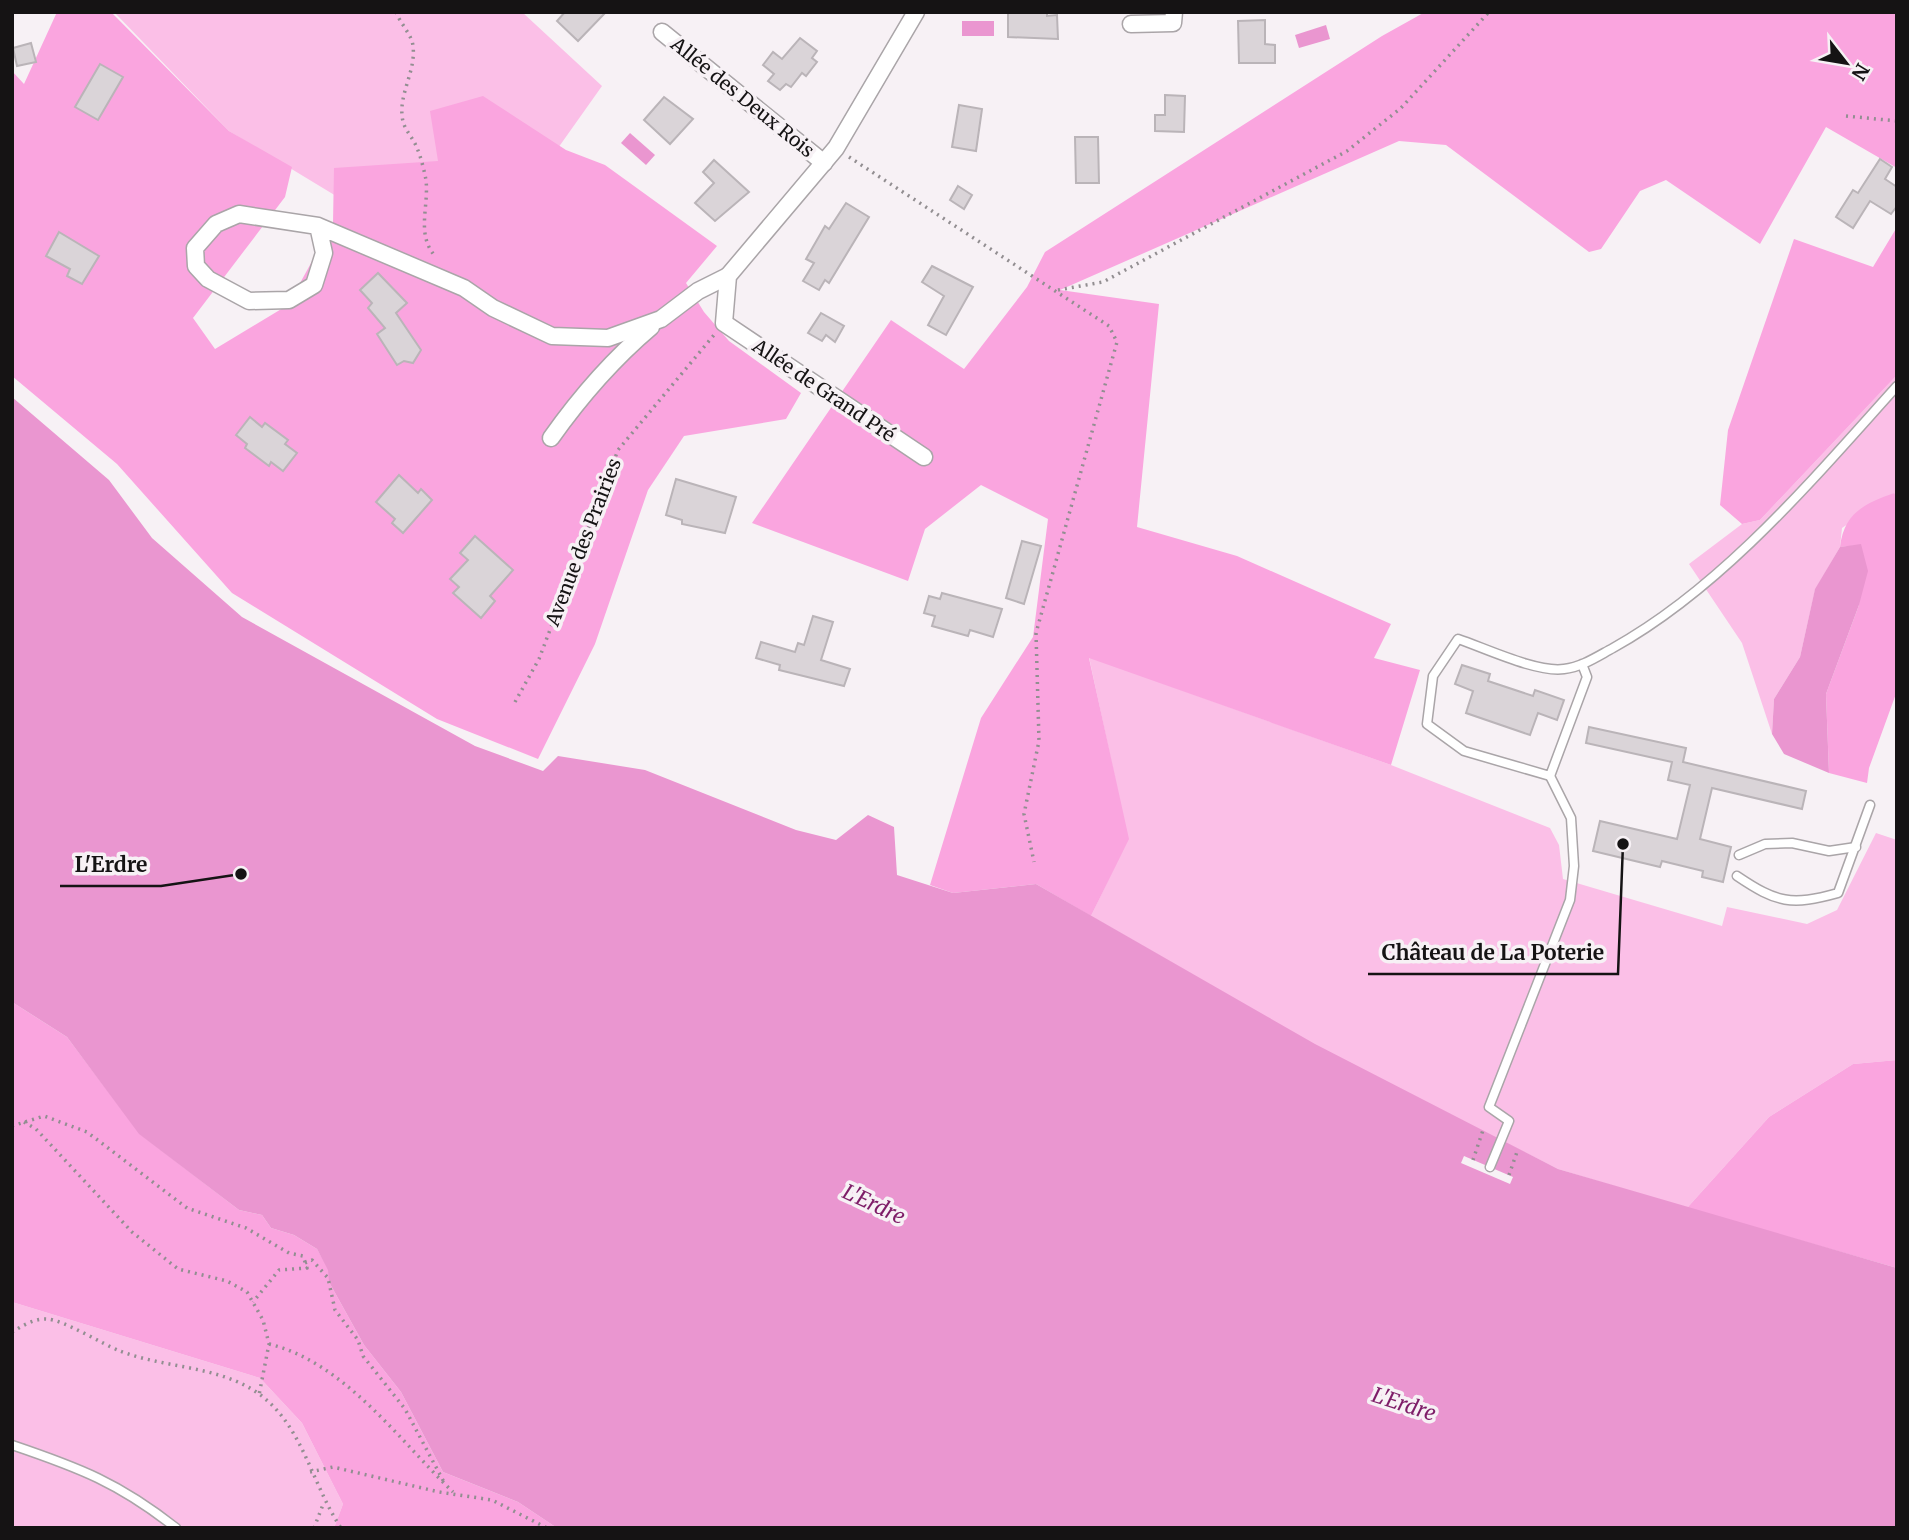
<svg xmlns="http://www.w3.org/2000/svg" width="1909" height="1540" viewBox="0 0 1909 1540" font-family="Merriweather,serif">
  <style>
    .green { fill: #fbbfe7 }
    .forest { fill: #faa5df }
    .water { fill: #ea96d0 }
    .pier { fill: #f7f1f5 }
    .building { fill: #dad4d8; stroke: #bab4b8; stroke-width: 2 }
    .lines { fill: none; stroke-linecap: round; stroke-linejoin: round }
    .service-casing { stroke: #aaa5a8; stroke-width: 11 }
    .minor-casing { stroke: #aaa5a8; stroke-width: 19 }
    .path { stroke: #928e91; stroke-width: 3.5; stroke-dasharray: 2 5; stroke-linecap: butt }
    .service { stroke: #fff; stroke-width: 8 }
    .minor { stroke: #fff; stroke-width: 16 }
    .labels { text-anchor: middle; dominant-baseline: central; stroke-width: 7; stroke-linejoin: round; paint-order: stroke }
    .street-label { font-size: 19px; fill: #151314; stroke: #f7f1f5 }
    .water-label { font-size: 21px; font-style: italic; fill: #7e1d68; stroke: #f7f1f5 }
    .leader { fill: none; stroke: #151314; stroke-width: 2.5 }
    .callout-dot { fill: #151314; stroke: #f7f1f5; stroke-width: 2.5 }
    .callout-label { font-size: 21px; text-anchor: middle; font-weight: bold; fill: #151314; stroke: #f7f1f5; stroke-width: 7; stroke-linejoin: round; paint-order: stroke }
  </style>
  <rect width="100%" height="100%" fill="#f7f1f5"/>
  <!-- green -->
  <g class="green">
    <path d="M114,12H522L602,86L546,165L473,279L229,131Z"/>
    <path d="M1897,375V495L1894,493L1842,528L1840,547L1815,590L1800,657L1774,699L1772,734L1742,643L1689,564L1742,524L1760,520Z"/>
    <path d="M1089,657L1391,765L1550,828L1559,845L1563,879L1722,926L1727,907L1807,924L1837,910L1876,833L1897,840V1060L1853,1064L1769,1117L1687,1208L1558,1169L1518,1149L1315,1045L1091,916L1128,839Z"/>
    <path d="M12,1302L260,1378L302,1423L343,1504L334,1528H12Z"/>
  </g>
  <!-- forest -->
  <g class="forest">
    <path d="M57,12H111L229,131L292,167L285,197L193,318L215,349L288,305L333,223L334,168L438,161L430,111L483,96L566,150L605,165L717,246L686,283L704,312L729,341L801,393L786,419L684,436L648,490L595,644L538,759L437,719L232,593L117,464L12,376V71L24,84Z"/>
    <path d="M1425,12H1897V168L1826,127L1760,244L1666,180L1640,191L1601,249L1589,252L1446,145L1399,141L1060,290L1159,304L1137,527L1237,556L1391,624L1374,658L1420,670L1391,765L1089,658L1129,839L1091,916L1036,884L953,893L930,885L981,718L1033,637L1048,519L981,485L925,529L908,581L752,523L891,320L964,369L1027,287L1045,252L1382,36Z"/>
    <path d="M1897,227V375L1760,520L1742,524L1720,505L1728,430L1794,239L1873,267Z"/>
    <path d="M1894,493L1897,495V691L1869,768L1867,783L1829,773L1826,694L1859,605L1861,545L1840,547C1844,513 1864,504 1894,493Z"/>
    <path d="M12,1002L67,1037L140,1134L239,1210L262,1215L271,1228L294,1235L317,1249L329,1270V1282L364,1345L401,1392L443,1472L518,1502L557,1528H334L343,1504L302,1423L260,1378L12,1302Z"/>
    <path d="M1897,1060V1268L1687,1208L1769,1117L1853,1064Z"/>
  </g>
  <!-- water -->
  <g class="water">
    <rect x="962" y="21" width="32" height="15"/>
    <path d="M1326,25L1330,39L1299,48L1295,35Z"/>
    <path d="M630,133L655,155L646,165L621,143Z"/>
    <path d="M12,397L109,480L152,538L242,617L475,746L543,771L558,756L645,770L796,830L836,840L868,815L894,827L897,875L953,893L1036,884L1315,1044L1558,1169L1897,1268V1528H557L518,1502L443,1472L401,1392L364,1345L329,1282L328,1270L317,1249L294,1235L271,1228L262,1215L239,1210L139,1134L67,1037L12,1002Z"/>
    <path d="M1861,544L1868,571L1859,605L1826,694L1829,773L1784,754L1772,734L1774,699L1800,657L1815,589L1840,547Z"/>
  </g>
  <!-- pier -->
  <path class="pier" d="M1464,1156L1513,1177L1510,1184L1461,1163Z"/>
  <!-- building -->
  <g class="building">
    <path d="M565,12H606L578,41L557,21Z"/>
    <path d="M1008,12H1047V16L1057,15L1058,39L1008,37Z"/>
    <path d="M1265,20V44L1275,45V63H1239L1238,21Z"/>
    <path d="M800,38L817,51L812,58L817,62L806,76L802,73L791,87L786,84L780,90L768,81L774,74L763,65L773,52L782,59Z"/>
    <path d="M31,43L36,62L17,66L13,48Z"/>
    <path d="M100,64L123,77L98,120L75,107Z"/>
    <path d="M1165,95L1185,96L1184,132L1155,131V115H1165Z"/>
    <path d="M664,97L693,119L670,144L644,120Z"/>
    <path d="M959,105L982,109L976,151L952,147Z"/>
    <path d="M1075,137H1098L1099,183H1076Z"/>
    <path d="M1880,159L1892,167L1885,179L1897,187V206L1891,214L1870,201L1853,228L1836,217L1853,190L1858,193Z"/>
    <path d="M714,160L749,192L715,221L695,203L714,183L703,172Z"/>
    <path d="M958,186L972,195L964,209L950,200Z"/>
    <path d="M846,203L869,217L829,283L825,280L819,290L803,281L814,263L806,259L825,226L829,229Z"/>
    <path d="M59,232L99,256L82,284L67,276L70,269L46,256Z"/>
    <path d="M932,266L973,287L946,335L928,325L944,296L922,282Z"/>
    <path d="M378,273L407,303L396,313L421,350L413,363L404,361L397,365L377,334L385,328L368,308L372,303L360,290Z"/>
    <path d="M821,313L844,326L835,342L826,335L822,341L808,333Z"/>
    <path d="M250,417L262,427L265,423L288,440L285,444L297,453L283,471L271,462L269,466L245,448L247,444L236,435Z"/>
    <path d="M399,475L418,493L421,489L432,500L403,533L392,523L395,519L376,502Z"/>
    <path d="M676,479L736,497L725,533L682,524V520L666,515Z"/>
    <path d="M475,536L513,570L490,596L495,601L481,618L453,593L459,587L450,579L468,560L460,553Z"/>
    <path d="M1022,541L1041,546L1024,604L1006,598Z"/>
    <path d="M942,593L1002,609L993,637L970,630L968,636L932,626L935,616L924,613L929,596L940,599Z"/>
    <path d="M813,616L833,622L821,660L850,669L844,686L779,670L780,665L756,658L761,642L795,652L798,643L804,645Z"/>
    <path d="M1462,665L1490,674L1488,681L1533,696L1535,690L1564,700L1557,720L1538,713L1530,735L1466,713L1473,691L1455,684Z"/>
    <path d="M1589,727L1686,748L1683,762L1806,791L1802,809L1712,788L1700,839L1731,847L1723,882L1702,877L1703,871L1662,861L1660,867L1593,851L1600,821L1677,839L1690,785L1668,780L1672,762L1586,743Z"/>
  </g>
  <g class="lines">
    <defs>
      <g id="service">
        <path d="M1582,664L1587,677L1550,776L1464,751L1427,724L1433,676L1458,639C1485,648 1537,673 1564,669C1582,667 1598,656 1613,648C1723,587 1814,478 1897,386"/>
        <path d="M1739,855L1765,844L1792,843L1829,851L1856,847"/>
        <path d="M1737,876C1777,903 1791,906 1838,893L1870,805"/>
        <path d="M1490,1167L1509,1121L1489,1107L1570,900L1574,866L1571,818L1550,776"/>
        <path d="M12,1445C80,1468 119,1483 176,1528"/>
      </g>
      <g id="minor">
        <path d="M916,12L836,148L728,276L724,323L924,457"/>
        <path d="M1131,24L1173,23L1174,12"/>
        <path d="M662,32L824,163"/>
        <path d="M318,226L324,253L314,285L289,300L249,301L208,279L196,266L195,248L216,224L239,214L318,226L464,288L493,308L552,336L608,338L661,319L698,291L728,276"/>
        <path d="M551,438C580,397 612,360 651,327"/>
      </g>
    </defs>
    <!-- service casing -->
    <use href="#service" class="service-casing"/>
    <!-- minor casing -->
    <use href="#minor" class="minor-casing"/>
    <!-- path -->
    <g class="path">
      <path d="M396,12C400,23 412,35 413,46C416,70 400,92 402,115C403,130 412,135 417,148C421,157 424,170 426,180C429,207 416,234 435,256"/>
      <path d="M1846,116L1897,121"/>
      <path d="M849,157L1109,326L1117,342L1036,633L1039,741L1024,814L1034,862"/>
      <path d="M1058,290L1103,282L1347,151L1401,108L1489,12"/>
      <path d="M515,702L539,659L618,450L714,335"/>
      <path d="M24,1122L36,1129L132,1232L178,1269L227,1281L247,1292L263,1320L269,1344L259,1395"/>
      <path d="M12,1126L44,1116L87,1132L187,1208L246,1228L289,1253L303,1256L307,1268L279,1270L253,1302"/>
      <path d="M1473,1160L1483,1130"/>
      <path d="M1509,1175L1518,1149"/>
      <path d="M305,1263L312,1260L328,1278L335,1310L358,1340L363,1356L405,1409L445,1484"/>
      <path d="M12,1332C22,1326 35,1318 47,1319C64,1320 102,1344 120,1351C172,1371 233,1364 274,1407C306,1441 315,1489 341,1528"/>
      <path d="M269,1344C344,1362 399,1440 453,1492"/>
      <path d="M310,1472L333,1467L439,1492L492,1500L547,1528"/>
      <path d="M314,1528L324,1502"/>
    </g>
    <!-- service -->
    <use href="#service" class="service"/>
    <!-- minor -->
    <use href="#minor" class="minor"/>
  </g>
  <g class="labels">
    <!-- street labels -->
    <g class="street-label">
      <text transform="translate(743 97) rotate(39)">Allée des Deux Rois</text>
      <text transform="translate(824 390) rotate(34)">Allée de Grand Pré</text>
      <text transform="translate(583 542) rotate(-69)">Avenue des Prairies</text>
    </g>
    <!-- water labels -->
    <g class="water-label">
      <text transform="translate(874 1204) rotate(25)">L'Erdre</text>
      <text transform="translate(1404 1404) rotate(18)">L'Erdre</text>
    </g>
  </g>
  <!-- callouts -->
  <path class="leader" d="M241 874L161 886H60M1623 844L1618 974H1368"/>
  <g class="callout-dot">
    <circle cx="241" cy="874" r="7"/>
    <circle cx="1623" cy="844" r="7"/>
  </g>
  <g class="callout-label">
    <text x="111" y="872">L'Erdre</text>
    <text x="1493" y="960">Château de La Poterie</text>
  </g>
  <!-- border -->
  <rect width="1909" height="1540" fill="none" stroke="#151314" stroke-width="28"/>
  <!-- north arrow -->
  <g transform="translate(1846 63) rotate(121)" stroke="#f7f1f5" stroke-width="5" paint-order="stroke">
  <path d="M0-5L12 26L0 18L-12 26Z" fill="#151314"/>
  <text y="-10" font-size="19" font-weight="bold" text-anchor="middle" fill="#151314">N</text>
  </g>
</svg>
